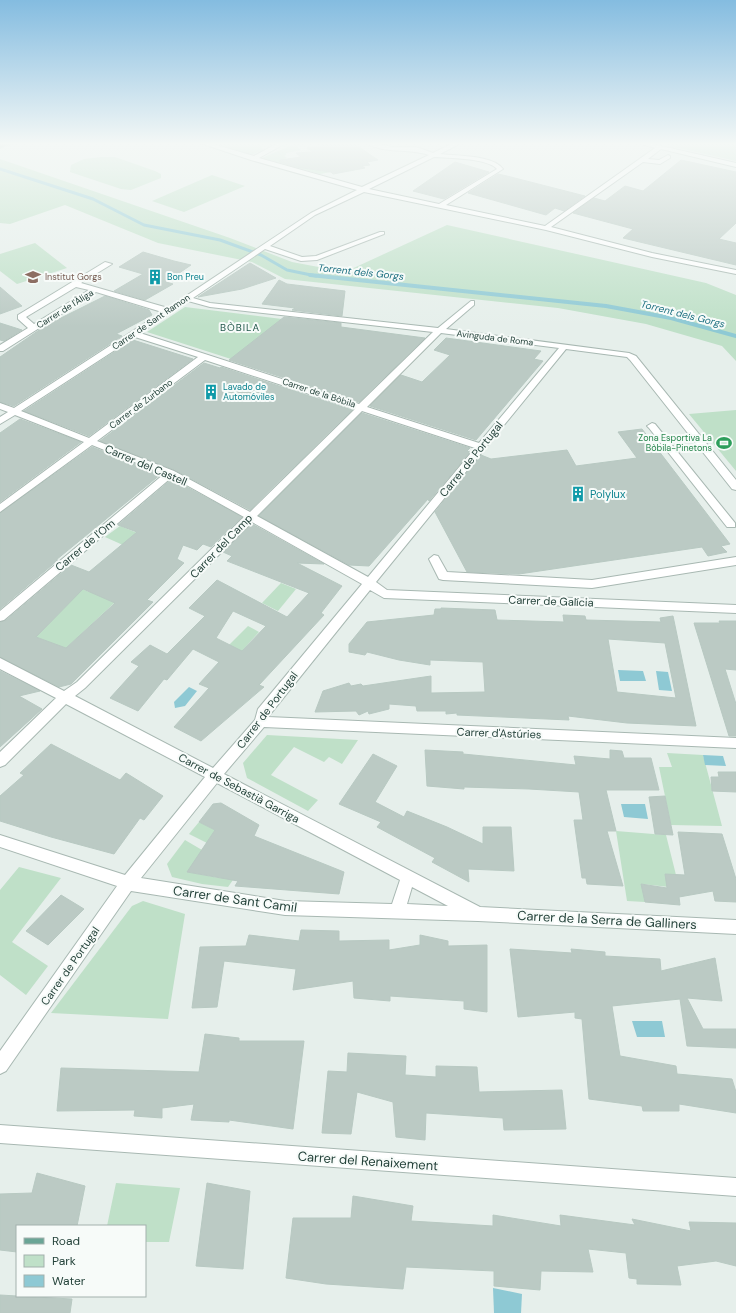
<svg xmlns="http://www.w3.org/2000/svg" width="736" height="1313" viewBox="0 0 736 1313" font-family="'DM Sans',sans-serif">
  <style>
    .green { fill: #bfe0c8 }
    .water { fill: #8ec9d4 }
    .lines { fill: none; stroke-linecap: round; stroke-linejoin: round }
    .stream-far1 { stroke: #8ec9d4; stroke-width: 3 }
    .stream { stroke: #8ec9d4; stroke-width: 4 }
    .building { fill: #bbcac4; stroke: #b8c9c2; fill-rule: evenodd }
    .minor-casing { stroke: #a8b8b2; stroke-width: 2 }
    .major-casing { stroke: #c2cac8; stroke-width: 2 }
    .minor { fill: #fff; fill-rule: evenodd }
    .major { fill: #6aa596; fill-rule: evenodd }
    .labels { text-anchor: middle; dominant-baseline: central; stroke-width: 4; stroke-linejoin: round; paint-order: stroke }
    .far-education-label { font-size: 9px; fill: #785e54; stroke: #f7fbf9; text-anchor: start }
    .far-culture-label { font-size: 9px; fill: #0d838f; stroke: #f7fbf9; text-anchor: start }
    .far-street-label { font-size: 9px; fill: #24423a; stroke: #f7fbf9 }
    .far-leisure-label { font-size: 9px; fill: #27864d; stroke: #f7fbf9; text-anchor: end }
    .far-water-label { font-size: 10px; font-style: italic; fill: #1c6f80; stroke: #f7fbf9 }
    .far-neighbourhood-label { font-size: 10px; letter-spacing: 1px; fill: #1f5548; stroke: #f7fbf9 }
    .street-label { font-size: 11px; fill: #24423a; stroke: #f7fbf9 }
    .culture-label { font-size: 11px; fill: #0d838f; stroke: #f7fbf9; text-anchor: start }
    .near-street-label { font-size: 13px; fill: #24423a; stroke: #f7fbf9 }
  </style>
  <rect width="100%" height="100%" fill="#e6efeb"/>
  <!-- green -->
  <g class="green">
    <path d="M216,143H258L263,150L251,155Z"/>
    <path d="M297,143H309L298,146V148L301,150L286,153V155L284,156L287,158L284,159L311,169L331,172L320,174L262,158Z"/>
    <path d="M673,143H736V161L669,146Z"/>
    <path d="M101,157H115L155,171L161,174V178L131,190L121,189L70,172L71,165L84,159Z"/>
    <path d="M0,159L230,238L292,262L345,272L447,225L706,283L736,295V361L722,346L646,324L558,308L285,279L252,262L158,243L65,205L10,224L0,223Z"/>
    <path d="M212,175L245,186L184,212L152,201Z"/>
    <path d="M35,243L67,268L17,284L0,271V254Z"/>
    <path d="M185,307L282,319L231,359L147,332Z"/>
    <path d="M736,410V471L689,414Z"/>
    <path d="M120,526L155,540L143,554L105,537Z"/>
    <path d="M102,578L128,590L65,649L36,637L82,589L89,592Z"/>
    <path d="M281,583L296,589L278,611L262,603Z"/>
    <path d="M248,626L259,632L233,661L219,655Z"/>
    <path d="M267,735L358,740L342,764L329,757L324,762L294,747L271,775L318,800L308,811L247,778L243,763Z"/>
    <path d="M667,753L703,755L722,826L671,825L659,767H672Z"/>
    <path d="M199,822L215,830L207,843L189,834Z"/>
    <path d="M616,831L666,835L676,875L669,887L642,884L645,902L627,901Z"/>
    <path d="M185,840L202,850L188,872L219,878L235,877L228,887L202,884L172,877L167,864Z"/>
    <path d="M19,867L61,878L12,942L48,966L26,995L0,975V890Z"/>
    <path d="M143,901L185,914L168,1019L51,1013L132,906Z"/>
    <path d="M116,1183L180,1188L169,1242H145V1226H107Z"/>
  </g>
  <!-- water -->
  <g class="water">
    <path d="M618,670L643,671L646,681H620Z"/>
    <path d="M656,671L668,672L672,691L659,690Z"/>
    <path d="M189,687L197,691L185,706L175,708L174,702Z"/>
    <path d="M703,755L723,756L726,766L705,765Z"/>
    <path d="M621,804H645L648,819L624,817Z"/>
    <path d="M632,1021H662L665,1037H637Z"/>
    <path d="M493,1288L522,1294L521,1313H494Z"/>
  </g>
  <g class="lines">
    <!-- stream-far1 -->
    <path class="stream-far1" d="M0,169L93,199L144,225L220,240L261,255L287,270L316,276"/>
    <!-- stream -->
    <path class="stream" d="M310,275L606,306L671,318L736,336"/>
  </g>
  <!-- building -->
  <g class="building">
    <path d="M322,143H353L378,160L367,162L370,165L362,166L365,168L333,174L331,172L296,167L280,162V160L301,157L296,153L313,152L307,148L321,146Z"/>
    <path d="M681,160L736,172V223L719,239L736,243V265L623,238L633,229L573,213L594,198L605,201L625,186L643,191Z"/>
    <path d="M455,162L489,172L444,199L413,191Z"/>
    <path d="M498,174L507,176L585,196L564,211L555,208L546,215L468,193Z"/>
    <path d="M143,252L174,261L191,265L166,282L173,284L145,300L114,291L143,274L119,267Z"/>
    <path d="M250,263L276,278L242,289L198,297Z"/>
    <path d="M279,280L287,284L345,291L342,316L292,310L295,308L262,304Z"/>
    <path d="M0,287L22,306L0,314Z"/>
    <path d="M105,296L149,310L152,315L116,334L122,336L14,406L0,402V357L45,326Z"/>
    <path d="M284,317L341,323V327L425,338L359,402L229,360Z"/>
    <path d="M0,323L22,330L4,341L0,340Z"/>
    <path d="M446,338L541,351L534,359L543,361L476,440L370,406L401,375L422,382L450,355L434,350Z"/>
    <path d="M133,340L193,359L89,436L24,411Z"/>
    <path d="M204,363L220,368L221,367L352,410L250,510L175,470L100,441Z"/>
    <path d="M362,413L470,448L467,451L470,452L429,501L428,499L369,566L349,565L259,516Z"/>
    <path d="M20,419L81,442L0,502V433Z"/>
    <path d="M642,429L730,544L721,546L727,552L708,556L702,547L519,574L467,572L435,512L481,455L491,459L567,450L576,466L637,458L618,432Z"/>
    <path d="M92,447L161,474L56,560H58L0,609V513Z"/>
    <path d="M172,479L242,517L211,547L203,544L197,550L183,545L177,559L184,563L147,600L153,602L71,684L59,687L0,657V622L5,621L71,565L89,572L137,532L118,525ZM83,589L115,603L66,648L36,637Z"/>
    <path d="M252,524L324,564L297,563L342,586L321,613L324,615L259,685L264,687L201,741L174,727L209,688L199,684L219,662L193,649L167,680L164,679L138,711L110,698L139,666L131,662L150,645L167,654L205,616L189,608L217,580L287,617L309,593L227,561L232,556L223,552ZM233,611L266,626L242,651L216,638Z"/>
    <path d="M441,608L495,610L497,620L564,622L563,615L585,616L586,620L661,622L660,618L673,616L696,726L627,723L568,716L569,720L457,715V713L446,714V711H417L416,706L389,704V709L369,714L368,711L359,715L356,711L315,712L323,691L349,683L351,686L361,684L363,686L431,676V693L485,692L483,662L430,660V665L399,660L367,652L365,655L349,652V644L367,622L434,615L435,609H441ZM608,639L665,643L676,698L617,692Z"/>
    <path d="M719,621H736V670L725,669L736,704V736H729L694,623H720Z"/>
    <path d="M0,671L40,691L19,696L42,709L0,747Z"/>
    <path d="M51,744L120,780L126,773L163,796L144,820L140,818L114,854L51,837L0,821V796L24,775L20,773Z"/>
    <path d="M425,750L463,752V754L576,765L574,756L610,759V750L622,751L624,758H651L659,790H606L616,831H607L623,886L587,884L586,878H582L574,820H583L579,792L529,789L464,787V789L427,786Z"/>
    <path d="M373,754L397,766L375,802L404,817L407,811L447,827L483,844V827H511L514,871L468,869L469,882L432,862L435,858L377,827L381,822L339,804Z"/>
    <path d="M718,772H736V792L712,791L711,777H719Z"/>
    <path d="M665,796L673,835L655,834L649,797Z"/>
    <path d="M221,803L259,825L254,836L344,872L339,894L235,886L238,881L187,872L215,830L199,822L213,804Z"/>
    <path d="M678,832L722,834L736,879V902L715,901L713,891L679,897L680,905L645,902L641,884L667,888L665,874L685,875Z"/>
    <path d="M61,895L84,909L48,945L26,931Z"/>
    <path d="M301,930L339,931V941L389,940V950L420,945V935L448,941V946L487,945V1012L464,1009V1001L390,996V1001L354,998L353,981L293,990L296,969L224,961L217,1007L192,1008L200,947L246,946L249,935L299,941Z"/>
    <path d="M510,949L572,953L571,949L605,952V956L660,959L661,971L715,958L722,1001L687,998L703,1029H736V1048L687,1046L680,999L612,1006L620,1056L676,1066L677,1074L732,1079L736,1092V1113L679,1104V1111H643L642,1106L589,1099L582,1019L575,1018V1012L518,1017Z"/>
    <path d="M205,1034L239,1038V1041H304L293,1129L229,1120V1122L191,1120L194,1104L162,1108V1118L134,1116L135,1110L57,1111L61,1068L199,1072Z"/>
    <path d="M348,1053L406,1056L405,1075L436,1077V1066L477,1067L479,1092L562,1090L566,1129L504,1130L503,1118L426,1113L425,1140L396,1137L393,1102L357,1092L351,1134L322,1133L328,1071L347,1072Z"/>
    <path d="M37,1173L85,1186L77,1226H17V1252L0,1250V1194L32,1193Z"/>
    <path d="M207,1183L250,1191L243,1269L196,1266Z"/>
    <path d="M353,1196L413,1206L411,1221L493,1226V1215L561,1226L560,1215L635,1225L632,1219L691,1231L689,1222L736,1223V1266L716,1261L677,1266L681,1285L637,1284V1279L629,1278L626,1253L588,1249L593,1272L541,1271L540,1290L494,1286V1271L406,1267L403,1289L326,1284L286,1278L293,1218H351Z"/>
    <path d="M0,1295L17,1296L72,1299L70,1313H0Z"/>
  </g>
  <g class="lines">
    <defs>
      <g id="minor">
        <path d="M200,143H209L254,156L278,143H286L259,158L362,187L429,155C409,148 384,154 366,143H376L392,147H416L433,153L453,143H461L440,154C457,156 493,155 503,169L446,205L545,226L655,148L637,143H648L736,163V167L661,149L648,159L659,160L668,155L670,156V158L660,164L643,162L551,227L652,253L736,270V274L652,257L546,230L364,192L315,215L270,246L302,257L316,256L380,232H384V234L317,260L301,261L265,249L193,298L210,303L438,328L471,301H474V305L446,329L629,353L636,356L736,480V490L732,489L630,360L627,357L566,349L376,582L387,590L736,605V613L384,598L370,590L268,717L736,738V748L264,727L224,774L480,907L736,920V934L478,921L285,915L131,891L6,1071L0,1074V1051L117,886L0,847V835L125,875L205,777L66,704L5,765L0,767V752L56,698L0,669V658L64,691L77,682L244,517L172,477L4,620L0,621V611L164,474L92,445L0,512V504L84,442L15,415L0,424V417L8,412L0,409V403L14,408L162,312L96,292L3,351H0V345L28,328L18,319V315L105,262L112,264L81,283L168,308L311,213L357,190L251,160ZM434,157C448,158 488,158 497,169L439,204L369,189ZM76,287L89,290L34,324L26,317ZM188,301L210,307L433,332L359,404L140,333ZM441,333L559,348L479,443L367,407ZM135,337L198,357L89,438L21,411ZM205,360L355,409L250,512L174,471L97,441ZM362,411L475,448L368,577L257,516ZM252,522L362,584L258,709L255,720L213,768L75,696L85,688ZM217,783L400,880L392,904L285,901L141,878ZM412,887L448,906L407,904Z"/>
        <path d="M652,423L655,424L735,523V527H727L649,428L647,426Z"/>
        <path d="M434,555L438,556L447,572L592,580L736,557V565L592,588L443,580L439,579L429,559Z"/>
        <path d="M0,1125L736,1178V1196L0,1143Z"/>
      </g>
      <path id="major" d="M4,143H14L0,148V144Z"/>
    </defs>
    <!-- minor casing -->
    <use href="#minor" class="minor-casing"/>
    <!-- major casing -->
    <use href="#major" class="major-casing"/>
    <!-- minor -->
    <use href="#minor" class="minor"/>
    <!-- major -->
    <use href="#major" class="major"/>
  </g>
  <!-- sky -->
  <linearGradient id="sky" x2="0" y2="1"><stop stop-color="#84bce0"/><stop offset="0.44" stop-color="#f4f8f6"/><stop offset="1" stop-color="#f4f8f6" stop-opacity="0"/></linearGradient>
  <rect width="736" height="327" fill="url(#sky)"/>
  <!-- icons -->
  <defs>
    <symbol id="school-bare" viewBox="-9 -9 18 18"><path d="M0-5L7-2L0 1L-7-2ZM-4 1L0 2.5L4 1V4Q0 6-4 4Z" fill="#8d6e63" stroke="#f7fbf9" stroke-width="2.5" paint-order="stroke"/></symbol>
    <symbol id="building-bare" viewBox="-9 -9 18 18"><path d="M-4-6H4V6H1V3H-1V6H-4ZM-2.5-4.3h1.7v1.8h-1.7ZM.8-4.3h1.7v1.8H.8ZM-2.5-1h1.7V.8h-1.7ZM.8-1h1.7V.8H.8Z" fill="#0f9aa8" stroke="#f7fbf9" stroke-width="2.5" paint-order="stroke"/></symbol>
    <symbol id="stadium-bare" viewBox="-9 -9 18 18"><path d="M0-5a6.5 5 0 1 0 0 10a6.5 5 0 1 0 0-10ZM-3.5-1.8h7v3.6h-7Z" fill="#2e9e5b" stroke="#f7fbf9" stroke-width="2.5" paint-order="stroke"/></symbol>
  </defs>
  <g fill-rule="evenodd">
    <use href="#school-bare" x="22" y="266" width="22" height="22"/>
    <use href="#building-bare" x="144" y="266" width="22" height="22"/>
    <use href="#building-bare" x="200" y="381" width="22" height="22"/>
    <use href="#stadium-bare" x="713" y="432" width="22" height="22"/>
    <use href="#building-bare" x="567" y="483" width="22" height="22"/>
  </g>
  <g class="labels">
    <!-- far-education labels -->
    <g class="far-education-label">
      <text x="45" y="277">Institut Gorgs</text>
    </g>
    <!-- far-culture labels -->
    <g class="far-culture-label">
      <text x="167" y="277">Bon Preu</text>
      <text x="223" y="387">Lavado de<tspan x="223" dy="10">Automóviles</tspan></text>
    </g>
    <!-- far-street labels -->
    <g class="far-street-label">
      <text transform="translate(65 309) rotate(-32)">Carrer de l'Àliga</text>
      <text transform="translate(151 322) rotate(-34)">Carrer de Sant Ramon</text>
      <text transform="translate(495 338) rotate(7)">Avinguda de Roma</text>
      <text transform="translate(319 393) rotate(18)">Carrer de la Bòbila</text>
      <text transform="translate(141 404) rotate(-37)">Carrer de Zurbano</text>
    </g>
    <!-- far-leisure labels -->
    <g class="far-leisure-label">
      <text x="712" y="438">Zona Esportiva La<tspan x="712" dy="10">Bòbila-Pinetons</tspan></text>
    </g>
    <!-- far-water labels -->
    <g class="far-water-label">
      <text transform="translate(361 272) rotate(6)">Torrent dels Gorgs</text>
      <text transform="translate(683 314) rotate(14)">Torrent dels Gorgs</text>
    </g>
    <!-- far-neighbourhood labels -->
    <g class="far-neighbourhood-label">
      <text x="240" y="327">BÒBILA</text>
    </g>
    <!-- street labels -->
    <g class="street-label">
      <text transform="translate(471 459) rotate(-51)">Carrer de Portugal</text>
      <text transform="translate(146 465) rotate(23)">Carrer del Castell</text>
      <text transform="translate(85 545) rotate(-40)">Carrer de l'Om</text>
      <text transform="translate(221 546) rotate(-46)">Carrer del Camp</text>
      <text transform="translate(551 601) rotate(2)">Carrer de Galícia</text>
      <text transform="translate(267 710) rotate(-53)">Carrer de Portugal</text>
      <text transform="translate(499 733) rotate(2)">Carrer d'Astúries</text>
      <text transform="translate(239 788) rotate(28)">Carrer de Sebastià Garriga</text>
      <text transform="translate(70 966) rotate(-55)">Carrer de Portugal</text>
    </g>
    <!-- culture labels -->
    <g class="culture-label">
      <text x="590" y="494">Polylux</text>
    </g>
    <!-- near-street labels -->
    <g class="near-street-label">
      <text transform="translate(235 899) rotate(8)">Carrer de Sant Camil</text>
      <text transform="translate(607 920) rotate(3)">Carrer de la Serra de Galliners</text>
      <text transform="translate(368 1161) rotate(4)">Carrer del Renaixement</text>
    </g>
  </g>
  <!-- legend -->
  <rect x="16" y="1225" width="130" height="72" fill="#f7fbf9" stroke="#a3b1ad"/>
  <rect x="24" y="1238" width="20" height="6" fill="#6aa596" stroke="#a3b1ad"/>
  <text x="52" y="1245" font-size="12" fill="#24423a">Road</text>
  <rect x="24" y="1255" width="20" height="12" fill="#bfe0c8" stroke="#a3b1ad"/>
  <text x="52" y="1265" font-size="12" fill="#24423a">Park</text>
  <rect x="24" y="1275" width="20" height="12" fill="#8ec9d4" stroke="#a3b1ad"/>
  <text x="52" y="1285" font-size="12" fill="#24423a">Water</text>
</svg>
